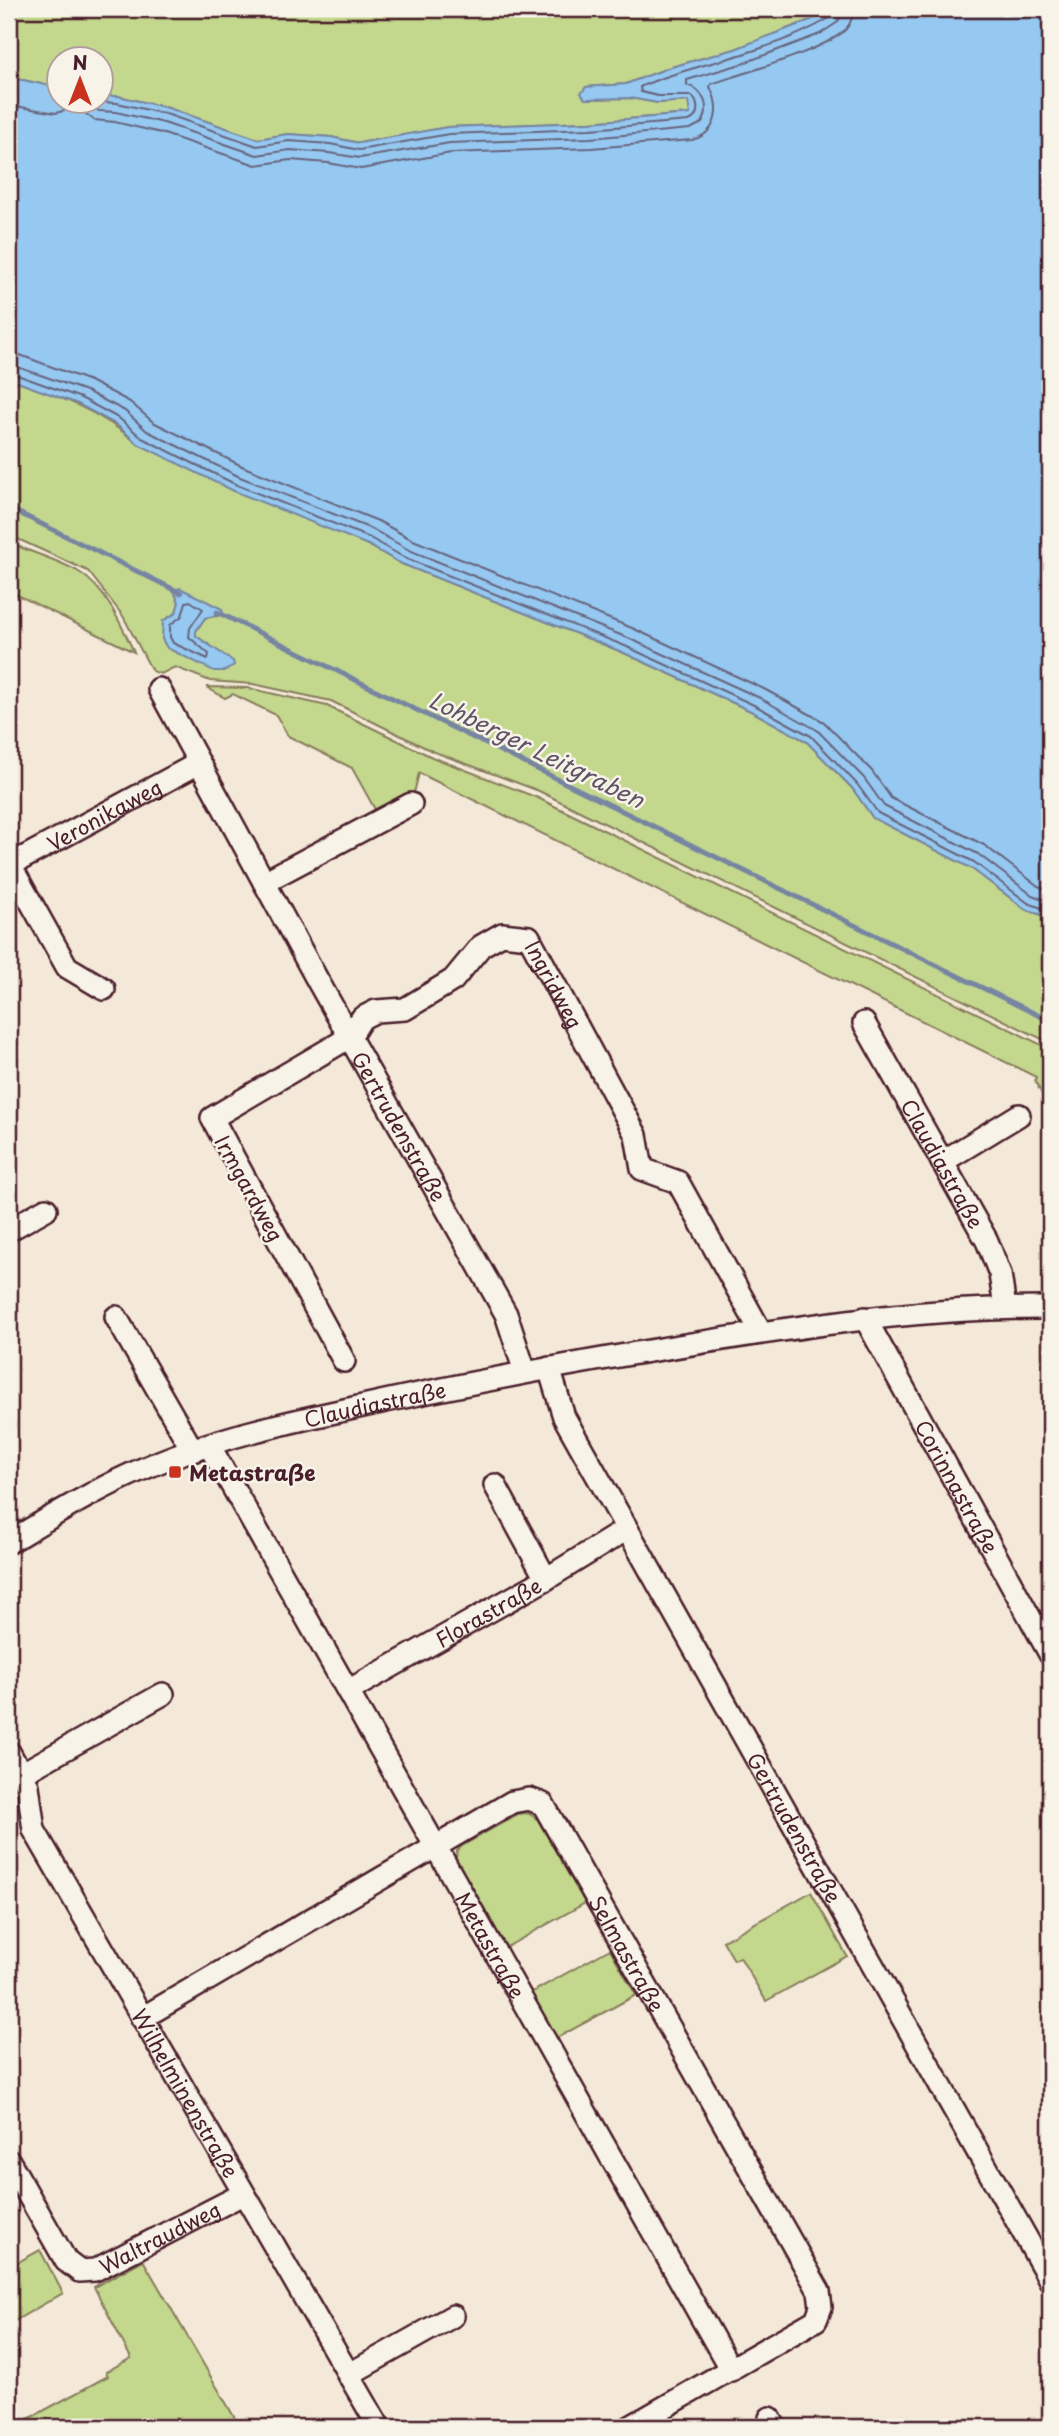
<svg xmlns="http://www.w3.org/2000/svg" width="1059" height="2436" viewBox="0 0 1059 2436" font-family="'Playpen Sans',sans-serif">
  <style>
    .green { fill: #c3d78d; stroke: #867b5c; stroke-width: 2; fill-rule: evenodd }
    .water { fill: #95c9f2; stroke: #7785a2; stroke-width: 2 }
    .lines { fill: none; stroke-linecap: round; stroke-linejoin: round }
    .shore { stroke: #68637b; stroke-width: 2 }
    .stream { stroke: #7785a2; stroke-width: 5 }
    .minor-casing { stroke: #4a1f2b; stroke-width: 26 }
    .minor { stroke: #f7f3e8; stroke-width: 21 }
    .poi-dot { fill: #c8321e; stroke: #f7f3e8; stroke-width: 2.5 }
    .labels { text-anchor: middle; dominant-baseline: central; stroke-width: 5; stroke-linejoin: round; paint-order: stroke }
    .street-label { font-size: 21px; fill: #4a1f2b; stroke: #f7f3e8 }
    .poi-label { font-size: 21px; font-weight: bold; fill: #4a1f2b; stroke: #f7f3e8; text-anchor: start }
    .water-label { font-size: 23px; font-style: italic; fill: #605267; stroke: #f7f3e8 }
  </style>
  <rect width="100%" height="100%" fill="#f4e9d8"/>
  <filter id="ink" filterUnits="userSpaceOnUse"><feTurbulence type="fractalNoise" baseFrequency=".0143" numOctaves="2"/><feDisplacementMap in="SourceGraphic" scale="14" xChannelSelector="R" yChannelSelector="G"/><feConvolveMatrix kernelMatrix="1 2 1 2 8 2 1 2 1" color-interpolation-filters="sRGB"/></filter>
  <g filter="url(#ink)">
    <!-- green -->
    <g class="green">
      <path d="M9,9H831L813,19L735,49L668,68L626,84L586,87L585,99L630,98L658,103L689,101L690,114L589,122L448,127L359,143L331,137L288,134L258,139L168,108L118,96H102V60H60L59,88L23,80L9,79Z"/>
      <path d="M9,379C56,395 100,410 138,444L368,545L402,564L622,652L753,712L806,741L852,788L873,818L971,868L1025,909L1050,918V1043L539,791L432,751L331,701L253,684L210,681L175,667L161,674L152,671L123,616L88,571L9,535ZM176,596L217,616L205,618L196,631V636L232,661L163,621L176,613L179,602Z"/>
      <path d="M9,542C31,553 57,559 79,572C106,589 121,624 134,652L9,591Z"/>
      <path d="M206,687L248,688L327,706L432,757L538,798L1050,1049V1109L1035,1081L1036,1077L419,773L413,797L378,815L352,768L288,736L276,715L233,694L225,698Z"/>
      <path d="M525,1813L530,1814L538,1820L585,1903L503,1949L455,1862L457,1851L462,1846L518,1814Z"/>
      <path d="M811,1892L847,1956L766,2001L740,1957L734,1960L723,1941Z"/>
      <path d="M610,1949L636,1995L555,2039L529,1994Z"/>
      <path d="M40,2250L63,2293L9,2324V2267Z"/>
      <path d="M143,2260L240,2427H19L17,2425L108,2376L106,2372L131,2358L94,2287Z"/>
    </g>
    <!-- water -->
    <g class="water">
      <path d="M831,9H1050V918L1025,909L971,868L873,818L852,788L806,741L753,712L622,652L402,564L368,545L234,491L138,444L117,425L78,404L9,379V79L23,80L59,88L60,102H102V96H118L168,108L258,139L288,134L331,137L359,143L448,127L589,122L690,114L688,101L658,103L630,98L585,99L581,93L586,87L626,84L668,68L735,49L813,19Z"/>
      <path d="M180,588L222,609L223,614L205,618L196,631V636L233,661L234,665L224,671H214L167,648L162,639L163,621L176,613L179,602L174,590Z"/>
    </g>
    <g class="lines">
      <!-- shore -->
      <g class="shore">
        <path d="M87,102L99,111L116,112L164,123L257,155L290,150L329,153L360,158L450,143L590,138L690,129L702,123C711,107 704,90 687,85V80L741,64L820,34L838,22L842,9"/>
        <path d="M99,102L117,103L166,114L257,146L289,141L330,144L359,150L449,134L590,129L689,121C700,117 699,103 692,96H658L641,92L640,87C661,77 685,71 708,64C746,54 798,38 831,17L833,9"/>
        <path d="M9,105L56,113L77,107L94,120L115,122L161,133L256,165L290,160L328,163L361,169L451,153L591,148L692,140C718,133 721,108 710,87L711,84C740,74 827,50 846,29C851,23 853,17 853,9"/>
        <path d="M9,353L20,355L90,381L130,402L153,422L244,467L378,521L413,540L632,628L764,689L824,722L872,771L891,798L984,845L1038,886L1050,891"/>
        <path d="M9,364L86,391L125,411L147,431L240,477L374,530L409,550L628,638L760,698L817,730L864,778L884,806L978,854L1032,895L1050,902"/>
        <path d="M9,372L81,398L120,419L142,438L237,485L370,538L405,558L625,646L756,706L811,736L857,784L878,813L974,862L1028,903L1050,911"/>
        <path d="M190,601L203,609L190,628L189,637L209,654L208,659L173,643L170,637V625L182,616L186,602Z"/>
      </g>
      <!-- stream -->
      <g class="stream">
        <path d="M9,508L181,593"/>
        <path d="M217,612L1050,1021"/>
      </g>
      <defs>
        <g id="minor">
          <path id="s1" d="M159,689L319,983L506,1314L525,1372"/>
          <path d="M9,863L67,967L104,989"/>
          <path id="s2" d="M10,865L199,763"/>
          <path d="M264,882L411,804"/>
          <path id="s3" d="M864,1023L987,1241L1000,1274L1005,1308"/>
          <path d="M942,1162L1019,1115"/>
          <path d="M9,1230L46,1209"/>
          <path d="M116,1317L193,1451"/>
          <path id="s4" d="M865,1318L1050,1654"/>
          <path id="s5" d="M344,1361L212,1118L350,1037L362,1018L376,1011L405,1009L453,980L481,946L502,934L529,937L636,1135L642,1169L678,1182L761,1332"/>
          <path id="s6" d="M549,1368L564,1417L1050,2280"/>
          <path id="s7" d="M209,1445L731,2370"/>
          <path d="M495,1485L546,1579"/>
          <path id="s8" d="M9,1542C56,1514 101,1486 152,1465C213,1439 284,1423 349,1409C443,1388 537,1370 631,1354C770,1331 909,1307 1050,1308"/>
          <path id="s9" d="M348,1691L546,1579L627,1529"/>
          <path id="s10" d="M9,1752L28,1786L34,1830L379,2427"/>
          <path d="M21,1774L163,1694"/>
          <path id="s11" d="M142,2018L512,1802L529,1799L543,1804L819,2291L821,2307L816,2320L630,2427"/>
          <path id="s12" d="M9,2161L66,2261L79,2271L95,2270L243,2194"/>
          <path d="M348,2375L453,2316"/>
          <path d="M770,2418L775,2427"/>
        </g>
      </defs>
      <!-- minor casing -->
      <use href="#minor" class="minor-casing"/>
      <!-- minor -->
      <use href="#minor" class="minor"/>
    </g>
  </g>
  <!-- markers -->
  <rect class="poi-dot" x="168" y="1465" width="14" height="14" rx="3.5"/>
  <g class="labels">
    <!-- street labels -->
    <g class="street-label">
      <text stroke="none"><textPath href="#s2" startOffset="107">Veronikaweg</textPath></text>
      <text stroke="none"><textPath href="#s5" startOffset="709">Ingridweg</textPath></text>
      <text stroke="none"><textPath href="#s1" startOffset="499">Gertrudenstraße</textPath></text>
      <text stroke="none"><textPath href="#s3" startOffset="161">Claudiastraße</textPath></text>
      <text transform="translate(250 1188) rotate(61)">Irmgardweg</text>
      <text stroke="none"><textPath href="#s8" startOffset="394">Claudiastraße</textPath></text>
      <text stroke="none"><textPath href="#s4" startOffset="192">Corinnastraße</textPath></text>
      <text stroke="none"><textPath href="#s9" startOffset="161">Florastraße</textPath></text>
      <text stroke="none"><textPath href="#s6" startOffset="522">Gertrudenstraße</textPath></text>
      <text stroke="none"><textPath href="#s7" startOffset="574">Metastraße</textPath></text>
      <text stroke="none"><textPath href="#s11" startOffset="632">Selmastraße</textPath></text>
      <text stroke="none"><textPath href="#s10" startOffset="387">Wilhelminenstraße</textPath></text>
      <text stroke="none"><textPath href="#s12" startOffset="220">Waltraudweg</textPath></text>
    </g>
    <!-- poi labels -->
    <g class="poi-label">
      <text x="189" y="1472">Metastraße</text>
    </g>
    <!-- water labels -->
    <g class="water-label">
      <text transform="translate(537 749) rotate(26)">Lohberger Leitgraben</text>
    </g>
  </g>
  <!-- margin -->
  <rect width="1059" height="2436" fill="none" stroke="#f7f3e8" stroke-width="35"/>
  <rect x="18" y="18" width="1024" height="2401" fill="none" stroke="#4a1f2b" stroke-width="2.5" filter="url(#ink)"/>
  <!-- north arrow -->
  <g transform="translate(80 80)"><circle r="33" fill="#f7f3e8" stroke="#b29e9c" stroke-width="2"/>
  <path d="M0-5L12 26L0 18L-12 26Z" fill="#c8321e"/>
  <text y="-10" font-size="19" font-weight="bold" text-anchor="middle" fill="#4a1f2b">N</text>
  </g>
</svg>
